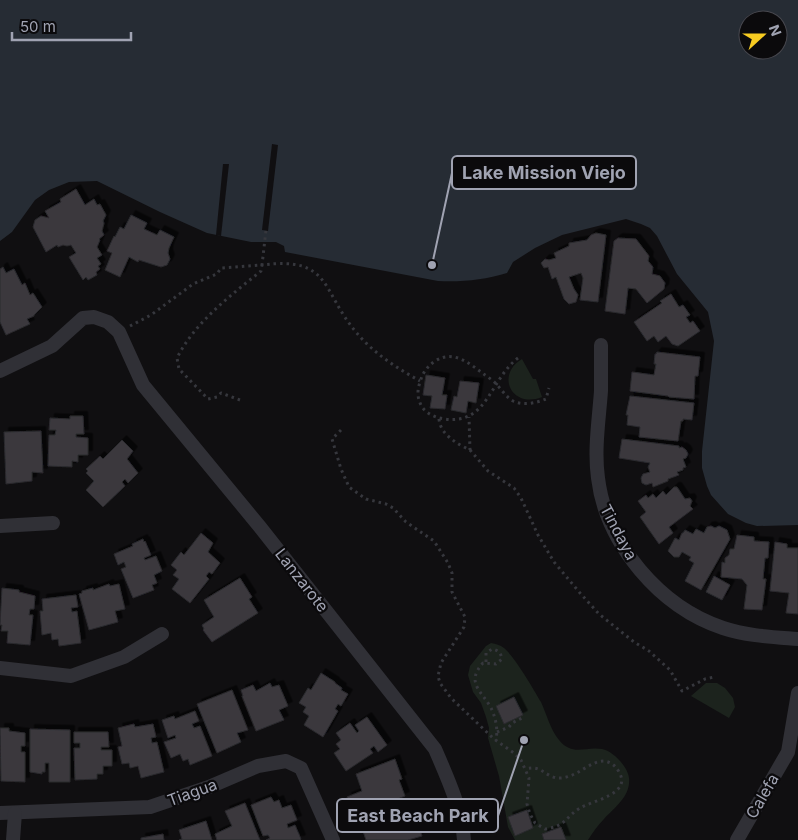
<svg xmlns="http://www.w3.org/2000/svg" width="798" height="840" viewBox="0 0 798 840" font-family="Inter,sans-serif">
  <style>
    .green { fill: #1c231d }
    .water { fill: #262c34; fill-rule: evenodd }
    .pier { fill: #100f11 }
    .building { fill: #3a393e; stroke: #2a292d; filter: url(#shadow) }
    .lines { fill: none; stroke-linecap: round; stroke-linejoin: round }
    .path { stroke: #36373d; stroke-width: 3; stroke-dasharray: 2.5 4; stroke-linecap: butt }
    .street { stroke: #303036; stroke-width: 14 }
    .labels { text-anchor: middle; dominant-baseline: central; stroke-width: 4.5; stroke-linejoin: round; paint-order: stroke }
    .street-label { font-size: 16px; fill: #a0a3b2; stroke: #0b0a0c }
    .leader { fill: none; stroke: #a0a3b2; stroke-width: 2 }
    .callout-dot { fill: #a0a3b2; stroke: #0b0a0c; stroke-width: 2 }
    .callout { fill: #0b0a0c; stroke: #a0a3b2; stroke-width: 2 }
    .callout-label { font-size: 18px; text-anchor: middle; font-weight: bold; fill: #a0a3b2 }
  </style>
  <defs>
    <filter id="shadow"><feDropShadow dx="4.5" dy="-4.5" stdDeviation="0" flood-color="#0009"/></filter>
  </defs>
  <rect width="100%" height="100%" fill="#100f11"/>
  <!-- green -->
  <g class="green">
    <path d="M522,359L533,379H536L542,397C512,409 495,375 522,359Z"/>
    <path d="M491,643C496,644 500,645 504,648C515,657 534,690 541,702C547,715 550,729 559,740C573,757 585,746 602,749C613,751 628,767 629,778C631,796 615,807 604,819C598,825 593,832 588,840H515L508,827L499,776L488,738L489,728L486,717L481,703L473,692L468,675L470,666L486,646Z"/>
    <path d="M706,683H717L725,688L733,698L735,707L729,718L691,696Z"/>
  </g>
  <!-- water -->
  <path class="water" d="M0,0H798V525L757,526L746,523L728,514L711,495L707,486L702,468V451L714,341L708,312L677,274L657,236L650,228L641,224L626,219L562,235L535,248L513,262L507,273C484,280 463,282 438,281L285,252L284,246L276,242H251L207,233L160,212L97,181L69,182L49,190L35,200L12,232L0,241ZM748,20H778V50H748Z"/>
  <!-- pier -->
  <g class="pier">
    <path d="M272,144L278,145L268,231L262,230Z"/>
    <path d="M223,164H229L221,236L216,235Z"/>
  </g>
  <!-- building -->
  <g class="building">
    <path d="M76,189L85,205L94,199L97,205L100,204L106,215L103,221L104,223L102,231L104,235L99,239L100,240L97,247L102,255L97,258L101,264L98,266L100,269L96,272L97,275L88,280L86,277L83,280L69,257L76,253L71,245L67,246L63,245L58,247L57,245L46,252L33,227L35,220L41,216L49,218L45,211L61,202L60,199Z"/>
    <path d="M131,215L147,223L144,229L157,235L160,230L174,237L169,248L168,253L170,259L167,265L161,267L139,260L138,262L129,257L120,277L105,270L112,253L107,251L114,236L115,237L120,227L124,229Z"/>
    <path d="M596,233L606,235L598,302L580,300L583,278L581,273L569,277L574,289L578,295L576,302L569,304L564,299L556,277L552,279L548,267L544,268L541,263L545,259L549,260L556,258L554,253L569,246V243L587,240L591,235Z"/>
    <path d="M618,238L636,239L649,256L648,261L653,267L652,274L660,276L665,283L664,289L647,303L636,289L628,288L625,314L605,311L614,241Z"/>
    <path d="M3,267L6,273L14,269L22,285L25,283L30,295L33,293L42,307L34,315V316L27,319L30,324L6,335L0,322V269Z"/>
    <path d="M671,294L679,307L683,305L690,315L686,317L690,323L693,321L700,331L678,346L672,344L666,336L658,342L654,336L647,341L634,322L662,303L660,301Z"/>
    <path d="M657,352L700,357L698,376H695L694,399L669,397L668,396L630,391L632,372L654,375L656,364H654L655,354H656Z"/>
    <path d="M426,375L445,378L442,395H447L445,409L430,408L432,396L423,395Z"/>
    <path d="M460,381L479,383L476,403L468,401L466,413L451,410L454,396L457,397Z"/>
    <path d="M630,396L694,403L692,420L683,419V421H681L678,441L639,437L640,427L627,425L628,415H626Z"/>
    <path d="M70,416H83L84,434H76V437L88,438V455H78V462L72,461V467L48,466L49,435H55L56,430H49L50,418L70,419Z"/>
    <path d="M41,431L43,473L32,472V481L6,484L4,432Z"/>
    <path d="M622,439L679,446V448L682,447L686,450L688,454L686,458L683,459L686,467L683,468V470L677,472L679,475L668,479V481L653,487L652,483L646,485L642,483L641,478L643,474L650,472L648,467L650,463L619,458Z"/>
    <path d="M122,440L133,451L127,459L138,473L128,483L125,479L122,482L125,486L103,507L86,490L94,481L86,473L88,471L86,469L100,456L103,459Z"/>
    <path d="M674,487H677L685,499L690,498L692,501L690,506L693,509L669,527L673,533L659,544L640,517L646,512L638,501L646,495L648,498L653,494L656,498L663,491L666,495Z"/>
    <path d="M711,526L715,528L719,526L727,530L730,539L701,590L685,581L694,563L689,560L691,557L682,552L679,557H674L668,551L675,538L679,540L682,533H683L685,530L693,534L696,529L704,533L707,527Z"/>
    <path d="M201,533L213,543L208,552L220,563L212,574L209,572L206,576L209,579L190,603L172,589L179,579L173,575L177,570L171,565L181,552L184,555Z"/>
    <path d="M737,535L754,537V541L769,542L768,558H765L763,579H766L762,610L744,609L747,585L742,579L721,577L722,562L725,563V558L729,555L730,549H734Z"/>
    <path d="M143,539L144,542L145,541L151,555L144,558L145,560L156,556L162,571L154,575L157,583L152,585L154,590L133,598L121,569L126,567L124,562L118,565L114,554L133,546L132,544Z"/>
    <path d="M775,542L787,544V548H798V614L786,613L789,593L770,591Z"/>
    <path d="M714,576L730,585L722,600L706,592Z"/>
    <path d="M240,578L252,597L249,599L258,613L212,642L203,630L204,629L202,625L214,617L204,600Z"/>
    <path d="M109,584L110,586L119,584L125,609L115,611L118,622L89,630L79,594L82,593V591L93,588V590Z"/>
    <path d="M2,588L19,590V592L35,596L34,609H30L29,615H33L30,645L7,643L8,631H1L2,625H0Z"/>
    <path d="M76,595L78,607L71,608L72,612L77,611L81,643L59,646L58,639L52,640L51,633L42,635L40,611H43L42,599Z"/>
    <path d="M321,673L335,682V683L342,688L341,690L348,694L341,706L338,704L335,709L338,711L323,737L304,725L309,716L303,712L306,707L299,703L308,688L311,690Z"/>
    <path d="M270,683L272,687L279,685L288,706L279,710L284,720L256,731L242,696H243L241,690L253,685L256,691Z"/>
    <path d="M232,690L248,730L237,733L241,742L217,753L197,704Z"/>
    <path d="M514,697L523,715L504,724L496,706Z"/>
    <path d="M195,711L199,721L192,724L194,728L200,726L212,756L190,765L188,759L183,761L180,754L171,758L164,742L176,738L175,735L168,738L162,720L174,716L175,719Z"/>
    <path d="M367,717L387,745L378,752L374,746L370,749L373,753L346,771L334,753L340,749L336,744L341,740L336,733L350,723L357,733L359,731L355,725Z"/>
    <path d="M134,724L135,727L153,724L156,737L151,738L152,743L157,742L164,772L141,778L138,766L130,768L129,763L122,764L118,747L122,746L118,728Z"/>
    <path d="M0,728H9V731L25,733V746H21V752H25V782L1,781Z"/>
    <path d="M30,729L70,730V782H49V763H45V772H42V774L30,772Z"/>
    <path d="M74,732H108L109,747H101V750H112V766H103V774H97V779L75,780L74,748H80V743H74Z"/>
    <path d="M395,759L402,779L399,780L405,796L355,816L348,803L349,802L347,797L362,791L356,774Z"/>
    <path d="M271,797L274,802L279,800L282,808L291,805L297,820L287,824L288,828L295,825L301,839L300,840H266L270,838L268,835L263,836L251,805Z"/>
    <path d="M245,803L260,840H217L215,834L232,826L225,811Z"/>
    <path d="M407,805L414,821L417,820L422,836L408,840H366L359,820L389,810L391,814L395,813L394,809Z"/>
    <path d="M527,810L533,828L515,836L508,817Z"/>
    <path d="M206,821L212,840H179L182,839L179,830Z"/>
    <path d="M561,827L566,840H544L542,834Z"/>
    <path d="M163,834L164,840H141V838Z"/>
  </g>
  <g class="lines">
    <!-- path -->
    <g class="path">
      <path d="M130,326L151,315L193,284L217,274L221,268L262,265L266,230"/>
      <path d="M518,358C490,379 488,425 445,419C436,418 427,414 422,407C417,398 417,391 420,382C423,372 427,367 435,361C454,349 470,364 485,375C489,378 494,381 497,385C502,390 506,397 513,401C523,406 536,403 546,399L549,388"/>
      <path d="M240,400L221,393L217,397L208,399L179,369L177,358C195,322 230,296 261,271L262,265C332,256 321,291 356,332C373,353 397,368 420,381"/>
      <path d="M439,419C440,434 457,444 470,450L469,417"/>
      <path d="M341,430L332,439L341,469L349,487L366,499L386,504L393,508L406,522L434,541L448,563L452,573V592L465,617L464,627L441,663L438,676L440,683L451,698L494,739L514,753L521,760L529,778L527,804L530,814L535,823L545,829C567,826 565,817 580,808C594,800 632,794 619,772C616,766 611,762 604,761C590,761 577,777 561,778C546,779 542,764 526,769"/>
      <path d="M470,450L488,471L514,488L521,498L538,535L554,562L580,593L599,614L634,642L649,651L670,670L682,691L705,679L714,677"/>
      <path d="M486,662V653L492,649C498,650 501,653 502,659L496,664L483,663C465,683 482,691 491,708C496,718 498,730 496,740"/>
      <path d="M497,732L509,727L512,723L522,718"/>
    </g>
    <!-- street -->
    <g class="street">
      <path d="M601,345C601,360 601,376 601,391C599,419 594,450 598,478C606,544 660,607 723,628C747,636 773,637 798,639"/>
      <path d="M0,371L52,346L83,318L94,317L108,322L119,332L143,385L260,527L435,749C447,777 462,809 464,840"/>
      <path d="M0,526L53,523"/>
      <path d="M0,668L71,676L124,657L162,634"/>
      <path d="M0,813L150,807L209,787L258,766L286,761L301,768L333,840"/>
      <path d="M13,840L15,813"/>
      <path d="M737,840L788,752L798,693"/>
    </g>
  </g>
  <g class="labels">
    <!-- street labels -->
    <g class="street-label">
      <text transform="translate(619 532) rotate(62)">Tindaya</text>
      <text transform="translate(302 580) rotate(52)">Lanzarote</text>
      <text transform="translate(192 792) rotate(-20)">Tiagua</text>
      <text transform="translate(762 796) rotate(-60)">Calefa</text>
    </g>
  </g>
  <!-- callouts -->
  <path class="leader" d="M432 265L452 173M524 740L498 816"/>
  <g class="callout-dot">
    <circle cx="432" cy="265" r="5"/>
    <circle cx="524" cy="740" r="5"/>
  </g>
  <g class="callout">
    <rect x="452" y="156" width="184" height="33" rx="5"/>
    <rect x="337" y="799" width="161" height="33" rx="5"/>
  </g>
  <g class="callout-label">
    <text x="544" y="179">Lake Mission Viejo</text>
    <text x="418" y="822">East Beach Park</text>
  </g>
  <!-- north arrow -->
  <g transform="translate(763 35) rotate(69)"><circle r="24" fill="#0b0a0c" stroke="#47474e"/>
  <path d="M0-4L9 19L0 12L-9 19Z" fill="#f7cb21"/>
  <text y="-8" font-size="14" font-weight="bold" text-anchor="middle" fill="#a0a3b2">N</text>
  </g>
  <!-- scale -->
  <path d="M12 32v8h119v-8" fill="none" stroke="#a0a3b2" stroke-width="2.5"/>
  <text x="20" y="32" font-size="15" fill="#a0a3b2" stroke="#0b0a0c" stroke-width="4" paint-order="stroke">50 m</text>
</svg>
